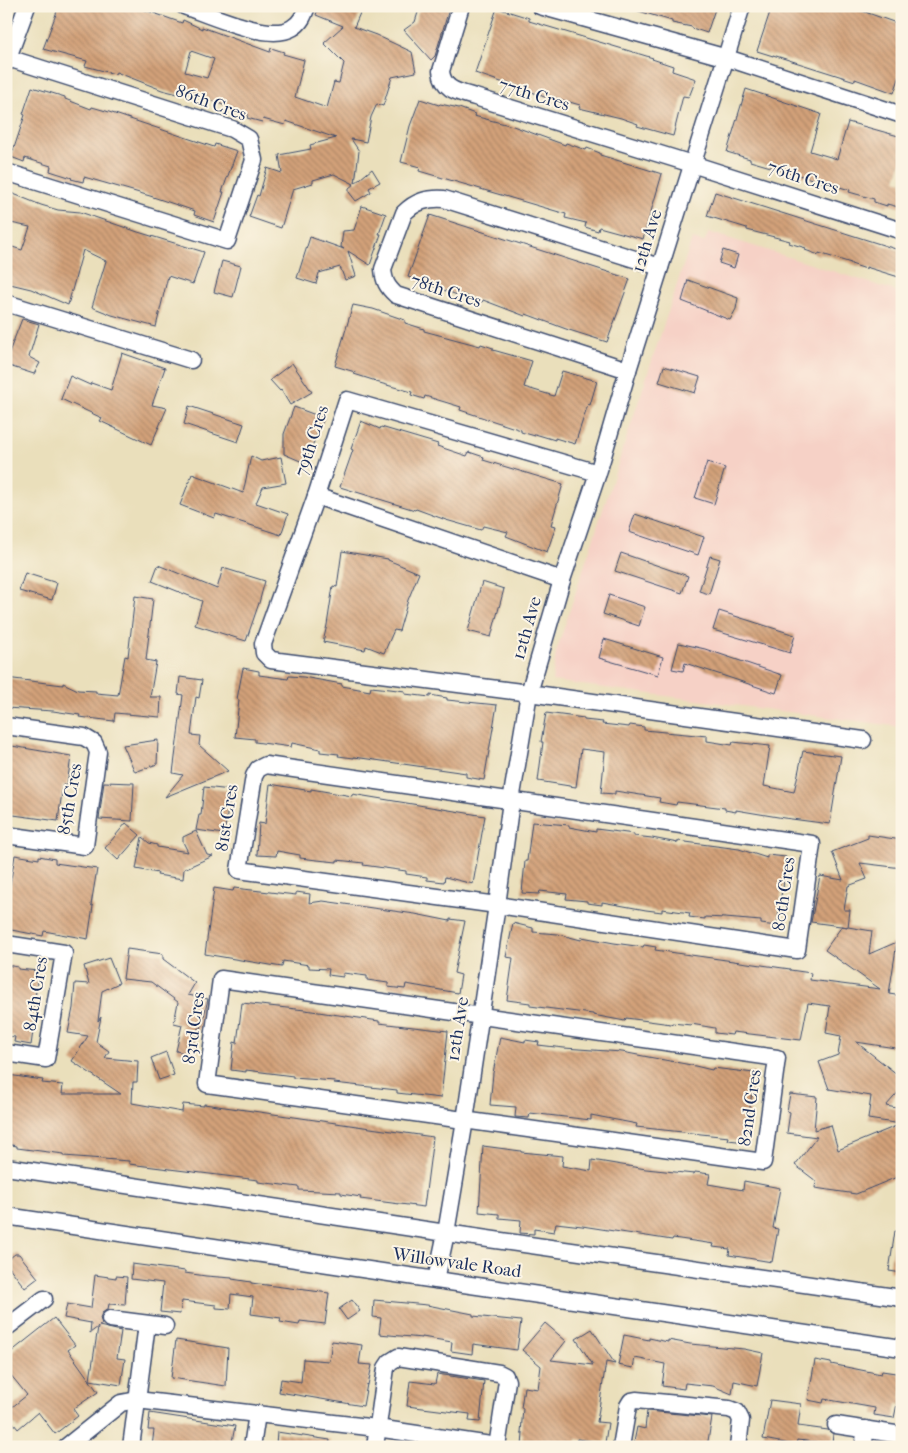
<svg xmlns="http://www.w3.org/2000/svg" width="908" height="1453" viewBox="0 0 908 1453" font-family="'IM FELL French Canon',serif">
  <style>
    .built { fill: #f6d1c6 }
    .building { fill: url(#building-back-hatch); fill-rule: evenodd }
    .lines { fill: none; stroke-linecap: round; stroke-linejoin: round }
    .minor-casing { stroke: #3a496c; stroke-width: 19 }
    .minor { stroke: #fff; stroke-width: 16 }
    .labels { text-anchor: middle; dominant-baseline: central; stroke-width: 4; stroke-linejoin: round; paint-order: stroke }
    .street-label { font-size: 18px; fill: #1b2f5e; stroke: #fcf5e5 }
  </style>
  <defs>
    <pattern id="building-back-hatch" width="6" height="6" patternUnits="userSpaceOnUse" patternTransform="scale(1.25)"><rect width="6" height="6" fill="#d3a179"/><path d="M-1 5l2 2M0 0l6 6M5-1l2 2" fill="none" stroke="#aa8466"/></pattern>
  </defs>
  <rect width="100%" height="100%" fill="#fcf5e5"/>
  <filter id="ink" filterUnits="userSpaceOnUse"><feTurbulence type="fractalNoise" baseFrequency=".02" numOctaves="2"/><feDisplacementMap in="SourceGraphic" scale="10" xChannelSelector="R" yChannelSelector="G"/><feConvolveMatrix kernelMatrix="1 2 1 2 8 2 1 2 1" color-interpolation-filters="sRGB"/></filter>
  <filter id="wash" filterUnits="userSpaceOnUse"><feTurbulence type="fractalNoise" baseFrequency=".0096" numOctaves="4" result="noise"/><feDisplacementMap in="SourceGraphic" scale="20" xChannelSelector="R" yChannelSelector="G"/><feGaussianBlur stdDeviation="1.12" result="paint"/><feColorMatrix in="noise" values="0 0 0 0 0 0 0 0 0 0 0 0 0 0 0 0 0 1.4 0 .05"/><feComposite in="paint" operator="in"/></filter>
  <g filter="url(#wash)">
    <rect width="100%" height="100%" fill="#eadfbb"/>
    <!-- built -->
    <path class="built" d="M709,232L902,293V727L552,681L556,652L692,239L704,242Z"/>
    <g id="blocks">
      <!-- building -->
      <g class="building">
        <path d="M59,6H134L182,23L183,20L202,29V27L270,52L271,48L284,52L283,54L304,60L295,97L327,108L334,82L339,83L344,63L324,43L343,26L316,15L319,6H363L354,27L376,35L412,52L416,72L392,77L383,106L377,104L371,117L366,142L351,139L359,151L355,183L372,169L380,182L369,188L371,192L356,201L349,192V188L354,184L334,174L313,180V183L293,189L281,228L249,217L257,195L259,196L267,168L282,173L279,155L311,149L310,145L336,138L286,121L285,125L263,119L262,122L247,118L248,114L204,98V96L179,89L178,94L162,90L116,72L115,74L85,66L87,61L43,49ZM191,51L214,59L207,78L185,72Z"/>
        <path d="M420,6H450L435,56L431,60L404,30L415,22Z"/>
        <path d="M633,6H716L707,33L692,28V27L672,23V21L632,9Z"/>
        <path d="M772,6H848L902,25V70L894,93L855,79V81L773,55V56L757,51Z"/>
        <path d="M497,8L529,18V21L653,58L652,59L673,66L672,71L696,79L689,97L683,96L673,136L637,126L638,124L621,118L579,108L580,105L548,96L547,98L507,82V84L475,73Z"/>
        <path d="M32,87L65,97V99L91,109L92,107L106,111L214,147L215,144L237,151L222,192H224L214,222L194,215L195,211L150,196L84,177L83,182L71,179L72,178L50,171L51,166L25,158L24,162L11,157L25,115L23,114Z"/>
        <path d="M746,89L821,114L810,151L837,159L848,122L902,137V161L896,180L902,182V208L887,204V206L874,202V199L849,192L850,190L750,161V159L727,152Z"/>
        <path d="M420,99L439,105L440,104L459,108L475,114L474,116L513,126L565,145L566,143L586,150L587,148L600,153V155L662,174L643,239L599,227L598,231L585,227L586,223L565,218L566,214L419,171L420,167L401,162L410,126Z"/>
        <path d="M6,191L41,205L58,210L80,212L138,232L204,252L193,284L168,276L156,327L112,315L92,307L106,261L83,250L68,305L31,289L6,283V245L22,250L30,227L6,222Z"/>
        <path d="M715,192L902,251V278L866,267V269L851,264V263L819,253V255L805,250L806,248L789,243L790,241L747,230V228L707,216Z"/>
        <path d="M362,206L386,214L379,234H381L370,265L348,251L356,276L345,280L340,267L319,273L316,284L297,278L310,237L344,249L341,247L343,231L354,230Z"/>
        <path d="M430,215L630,279L607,342L566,329L526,314L525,316L483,300L482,302L461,294L460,296L408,277Z"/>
        <path d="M723,250L738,255L734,268L719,263Z"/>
        <path d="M222,261L241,266L233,297L214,292Z"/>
        <path d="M688,280L738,298L736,309L730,320L682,301Z"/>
        <path d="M353,305L373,309L405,320V323L424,329V331L480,346L481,344L493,348V350L532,361L524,387L554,396L562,371L597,381L590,405L588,404L575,444L555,438V440L535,434V436L521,432V430L460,410L461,407L425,396L424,399L411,395L412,392L376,382V381L354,374L355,372L335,366Z"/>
        <path d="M22,319L39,324L29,357L40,363L34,374L6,365V360Z"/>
        <path d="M122,353L165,368L152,405L167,408L151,445L100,421L102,418L61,399L70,376L90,385L91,383L111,390Z"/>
        <path d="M292,363L312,392L290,405L281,390L280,391L270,380Z"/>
        <path d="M664,366L700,377L695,393L659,382Z"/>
        <path d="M189,406L244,424L238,442L184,424Z"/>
        <path d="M294,407L324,418L305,463L284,454V434Z"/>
        <path d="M361,421L380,429L381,427L391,430L438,444L437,446L467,456L469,452L484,457L483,460L563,484L551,525L556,526L547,552L506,536L508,532L483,526L481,530L446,520L416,509L415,510L340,487L353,450L351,449Z"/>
        <path d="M251,456L261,461L281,457L286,483L263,487L256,503L288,514L281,535L216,514L214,518L180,505L192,474L243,493Z"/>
        <path d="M707,462L725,468L714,504L695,498Z"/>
        <path d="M635,514L704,537L698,555L629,532Z"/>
        <path d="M342,551L388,559V560L419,573L408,600L399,631L394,630L384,653L366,646L365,650L323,642L327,625L333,586L337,587Z"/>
        <path d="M621,553L688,576L682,593L615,571Z"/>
        <path d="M710,556L720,559L709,594L699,591Z"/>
        <path d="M158,565L217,589L223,568L265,581L259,603L246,641L195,625L202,601L152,581Z"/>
        <path d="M25,573L57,583L52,600L19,591Z"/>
        <path d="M482,582L504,589L491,637L468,631Z"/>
        <path d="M609,595L645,607L639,626L603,614Z"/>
        <path d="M135,596L153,599L146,660L156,662L150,697H161L160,717L115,713L114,721L79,717L80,715L53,711L6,708V678L63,685V683L78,690L96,691V693L118,695L125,656L128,657Z"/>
        <path d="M719,611L795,635L790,653L713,630Z"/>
        <path d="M604,639L663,657L658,675L599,658Z"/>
        <path d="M679,643L705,649L782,675L776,693L685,663L683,671L672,669Z"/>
        <path d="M243,668L259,671V675L288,679L289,676L303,677L342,684V686L370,691L371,687L390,689L405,691V694L430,697V695L447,698V700L497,705L484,780L466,777V773L354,757V758L338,756L339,754L320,752V749L292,743L291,747L255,742V739L235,737L239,700L237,699Z"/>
        <path d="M180,677L202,680L199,698L196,697L191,735L200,736L199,745L228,771L165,797L183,775L173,773L183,695L178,694Z"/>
        <path d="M546,713L584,718V720L603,722L602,724L629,727L630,725L644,727V730L707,736V741L732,745L733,742L770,746L764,786L794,792L803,751L841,756L830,824L784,818L736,810V812L725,810V808L677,802L676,805L659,802L660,798L615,791V794L601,793L605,752L581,749L576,787L538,781L543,742H541Z"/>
        <path d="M158,740L157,764L135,772L123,745Z"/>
        <path d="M6,745L71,756L67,786L63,785L58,821L6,814Z"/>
        <path d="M104,782L134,783L132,821L99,819Z"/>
        <path d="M270,784L311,791V789L352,796V794L485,816L473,884L445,877L444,882L427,880V877L406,874V871L363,865L364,863L337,860V862L317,860L300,858V855L277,851L276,856L257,855L259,823L265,824Z"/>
        <path d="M204,787L231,790L224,834L196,830L199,815H201Z"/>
        <path d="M532,822L569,825V827L596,832V829L619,832L634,834V836L652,838L678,843V841L739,849L767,858V855L786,857L783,889H782L777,926L761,924V921L725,918L705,917V919L689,917L690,913L662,909V912L646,910L602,902V905L587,903V901L566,899L567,894L540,891L539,894L522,893L525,861H527Z"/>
        <path d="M126,823L140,835L118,860L105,848Z"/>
        <path d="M196,831L207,855L213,856L184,869L183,879L157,875L158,873L136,869L142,837L149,843L157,845V847L188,852L183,842V837Z"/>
        <path d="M868,835L902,840V868L860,863L867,879L848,886L844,910H850L848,927L811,922L820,876L843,880L832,852L868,838Z"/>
        <path d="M15,855L39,859V856L55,859V863L97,869L91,905L93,906L88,939L44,931L43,936L6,929V896H8Z"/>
        <path d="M214,888L233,891L234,888L296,895V892L310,894L309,903L323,901L415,914L450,921V919L465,921L454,973L461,975L458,993L406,984L405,989L388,987V983L367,980V976L343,973V977L328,975L329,969L309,968V965L283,961L282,967L205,954Z"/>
        <path d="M513,923L533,928V932L558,934L581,940L582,937L614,943L643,947L644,945L656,947L655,950L790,969V970L811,973L810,980L880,989L825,950L842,926L872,931L869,954L897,942L889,994L902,996V1049L856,1042L902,1078V1088L886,1106L902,1109V1175L856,1194L815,1188L816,1181L795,1165L817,1137L787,1133L790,1112L787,1111L790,1094L817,1097L814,1130L831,1125L838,1150L901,1124L868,1119L871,1096L829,1089L819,1062L838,1055L841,1036L826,1033L830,1006L808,1003L801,1040L733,1032L732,1035L715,1033V1028L691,1024V1025L672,1023L671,1024L626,1018L625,1021L593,1015V1014L530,1006V1003L507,1000L513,958L506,957Z"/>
        <path d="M127,949L163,954V959L195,983L188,995L208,999L201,1029L198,1028L193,1055L176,1051L182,1025L174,1023L178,1002L151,982L123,979Z"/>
        <path d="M109,958L119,983L102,991L98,1021L101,1017L96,1042L109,1051L105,1058L138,1061L137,1082H133L132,1103L182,1112L183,1104L204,1106V1104L433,1137L424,1207L360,1199L361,1197L341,1194V1192L299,1190V1187L258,1182V1180L129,1164V1161L64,1156V1154L17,1148V1146L6,1144V1084L8,1075L43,1080L42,1083L63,1085L62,1094H121L72,1061L88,1036L68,1033L73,1008L75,983L89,984L84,966Z"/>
        <path d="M6,965L18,967V969L38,971L34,1010L36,1011L31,1045L14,1042L15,1037L6,1036Z"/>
        <path d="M242,1003L305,1010L379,1021V1023L448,1031L441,1098L397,1093V1090L334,1083L335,1081L293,1078V1076L246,1070V1072L231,1070L234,1042L237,1043Z"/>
        <path d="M500,1037L525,1042V1040L539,1042L538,1045L564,1048L622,1052L691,1065L712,1070L713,1068L754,1073L746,1142L728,1140L729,1137L636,1127L637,1124L591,1115V1120L530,1113L529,1118L515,1117L516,1107L490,1105L493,1073Z"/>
        <path d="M166,1052L174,1075L159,1080L151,1058Z"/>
        <path d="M483,1146L521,1151V1152L563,1156L562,1166L591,1171L592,1160L646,1169L694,1174L695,1172L710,1174L708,1184L743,1190L744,1181L780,1188L773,1228L778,1229L772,1262L729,1255L730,1249L713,1247L714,1244L673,1238L672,1240L582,1226L556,1223L554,1232L534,1229V1234L520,1233L521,1220L499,1218V1214L479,1212Z"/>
        <path d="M895,1231L902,1232V1273L889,1271Z"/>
        <path d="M15,1254H19L38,1278L25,1288L6,1263V1261Z"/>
        <path d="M132,1264L185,1271V1273L206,1276L232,1278V1279L251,1282V1283L329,1293L325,1324L300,1321L299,1325L280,1322L281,1318L251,1314L253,1297L231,1294L230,1309L216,1308V1305L182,1301L180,1314L160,1312L163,1283L131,1279Z"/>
        <path d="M95,1275L116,1278V1276L127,1277L125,1305L109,1304L108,1309L102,1313L100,1318L102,1324L99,1326L121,1331L117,1358L125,1359L121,1385L90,1380L98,1327L90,1333L91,1323L64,1318L67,1304L91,1308Z"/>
        <path d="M352,1300L360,1311L347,1320L339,1309Z"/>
        <path d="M374,1300L427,1305L473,1314V1316L521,1321L517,1350L473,1344L472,1354L451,1351L452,1342L422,1337V1338L379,1334L381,1318L373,1317Z"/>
        <path d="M54,1318L75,1345L68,1350L98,1392L73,1409L78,1416L55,1434L38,1412L18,1429L6,1414V1412L27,1395L6,1369V1356Z"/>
        <path d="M545,1323L566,1341L551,1360L593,1365L576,1339L592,1329L615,1364L606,1362L597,1422L608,1423L605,1443L577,1439L576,1447H522L523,1433H521L523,1408H521L524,1387L538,1389L541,1366L522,1350Z"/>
        <path d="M624,1335L649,1340V1338L668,1342V1340L690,1344L744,1349L763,1353L757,1386L734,1381L732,1394L713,1386L685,1383L684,1389L662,1386L665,1364L635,1358L633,1368L618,1365Z"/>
        <path d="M176,1340L228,1348L226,1386L171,1378Z"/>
        <path d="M332,1341L362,1345L359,1364L372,1365L368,1385L367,1384L363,1406L279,1392L281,1379L301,1382L303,1359L329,1361Z"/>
        <path d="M815,1360L831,1363V1364L881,1374L882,1371L902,1374V1405L897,1404L894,1418L874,1415L875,1408L824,1399L823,1403L808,1400Z"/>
        <path d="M437,1374L484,1381L480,1422L469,1421L470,1414L407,1406L410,1381L435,1384Z"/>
        <path d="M770,1400L801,1404L798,1426L828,1430L833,1434L832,1444L797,1440L796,1445L763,1439Z"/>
        <path d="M647,1411L712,1417L707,1447H633L637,1427L645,1429Z"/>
        <path d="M150,1413L235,1426L231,1447H152L154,1430H148Z"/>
        <path d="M277,1432L330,1440L329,1447L276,1445Z"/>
      </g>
    </g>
  </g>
  <g filter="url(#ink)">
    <use href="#blocks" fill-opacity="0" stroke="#3a496c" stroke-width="1"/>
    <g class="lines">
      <defs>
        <g id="minor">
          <path d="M184,6C210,15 269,42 292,28C301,23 304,15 307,6"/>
          <path d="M461,6L441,71C443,90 458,92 475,97L692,164L902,231"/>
          <path d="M540,6L727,58L902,115"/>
          <path d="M6,63L27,6"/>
          <path d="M6,172L227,241L254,160L249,139L232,129L8,58"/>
          <path d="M6,303L191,360"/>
          <path d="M628,370L396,295C387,287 384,281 383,269L404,213C416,201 428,198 444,199L660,267"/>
          <path d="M316,496L263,644L264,653L271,660L529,693L863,740"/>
          <path d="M562,580L316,496L347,400L598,473"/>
          <path d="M6,726L84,737L94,743L98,752L85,846L6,835"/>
          <path d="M266,765L812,844L797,950L497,905L239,870L254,776L258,769Z"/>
          <path d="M6,944L64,953L46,1059L6,1053"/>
          <path d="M221,979L777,1058L763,1162L207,1084Z"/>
          <path d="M6,1167L446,1233L902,1298"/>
          <path d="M6,1216L436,1280L902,1348"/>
          <path d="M436,1280L446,1233L465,1120L497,905L511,801L529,693L562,580L598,473L628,370L742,6"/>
          <path d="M110,1319L165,1326"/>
          <path d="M6,1328L44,1299"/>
          <path d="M836,1425L895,1434"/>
          <path d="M66,1447L121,1403L137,1400L377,1428L497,1446"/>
          <path d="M131,1447L147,1324"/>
          <path d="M252,1447L257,1414"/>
          <path d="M375,1447L386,1368L390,1362L398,1357L499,1373L505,1376L507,1381L497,1447"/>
          <path d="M621,1447L628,1406L631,1401L636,1400L729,1409L737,1412L741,1420L738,1447"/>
          <path d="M863,1447L866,1429"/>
        </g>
      </defs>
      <!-- minor casing -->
      <use href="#minor" class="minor-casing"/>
      <!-- minor -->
      <use href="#minor" class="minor"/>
    </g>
  </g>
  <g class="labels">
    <!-- street labels -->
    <g class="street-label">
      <text transform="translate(534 95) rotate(17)">77th Cres</text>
      <text transform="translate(211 103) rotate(20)">86th Cres</text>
      <text transform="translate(803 178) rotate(18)">76th Cres</text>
      <text transform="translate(647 241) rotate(-73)">12th Ave</text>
      <text transform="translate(446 291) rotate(18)">78th Cres</text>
      <text transform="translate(312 441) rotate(-72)">79th Cres</text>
      <text transform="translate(527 628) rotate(-74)">12th Ave</text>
      <text transform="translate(70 799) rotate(-80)">85th Cres</text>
      <text transform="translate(227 818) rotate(-81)">81st Cres</text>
      <text transform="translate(784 894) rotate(-82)">80th Cres</text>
      <text transform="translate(36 994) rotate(-81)">84th Cres</text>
      <text transform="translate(194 1028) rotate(-82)">83rd Cres</text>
      <text transform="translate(458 1029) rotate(-81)">12th Ave</text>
      <text transform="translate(750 1108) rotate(-82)">82nd Cres</text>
      <text transform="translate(457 1263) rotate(8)">Willowvale Road</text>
    </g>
  </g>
  <!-- margin -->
  <rect width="908" height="1453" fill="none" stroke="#fcf5e5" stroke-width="25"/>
</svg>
